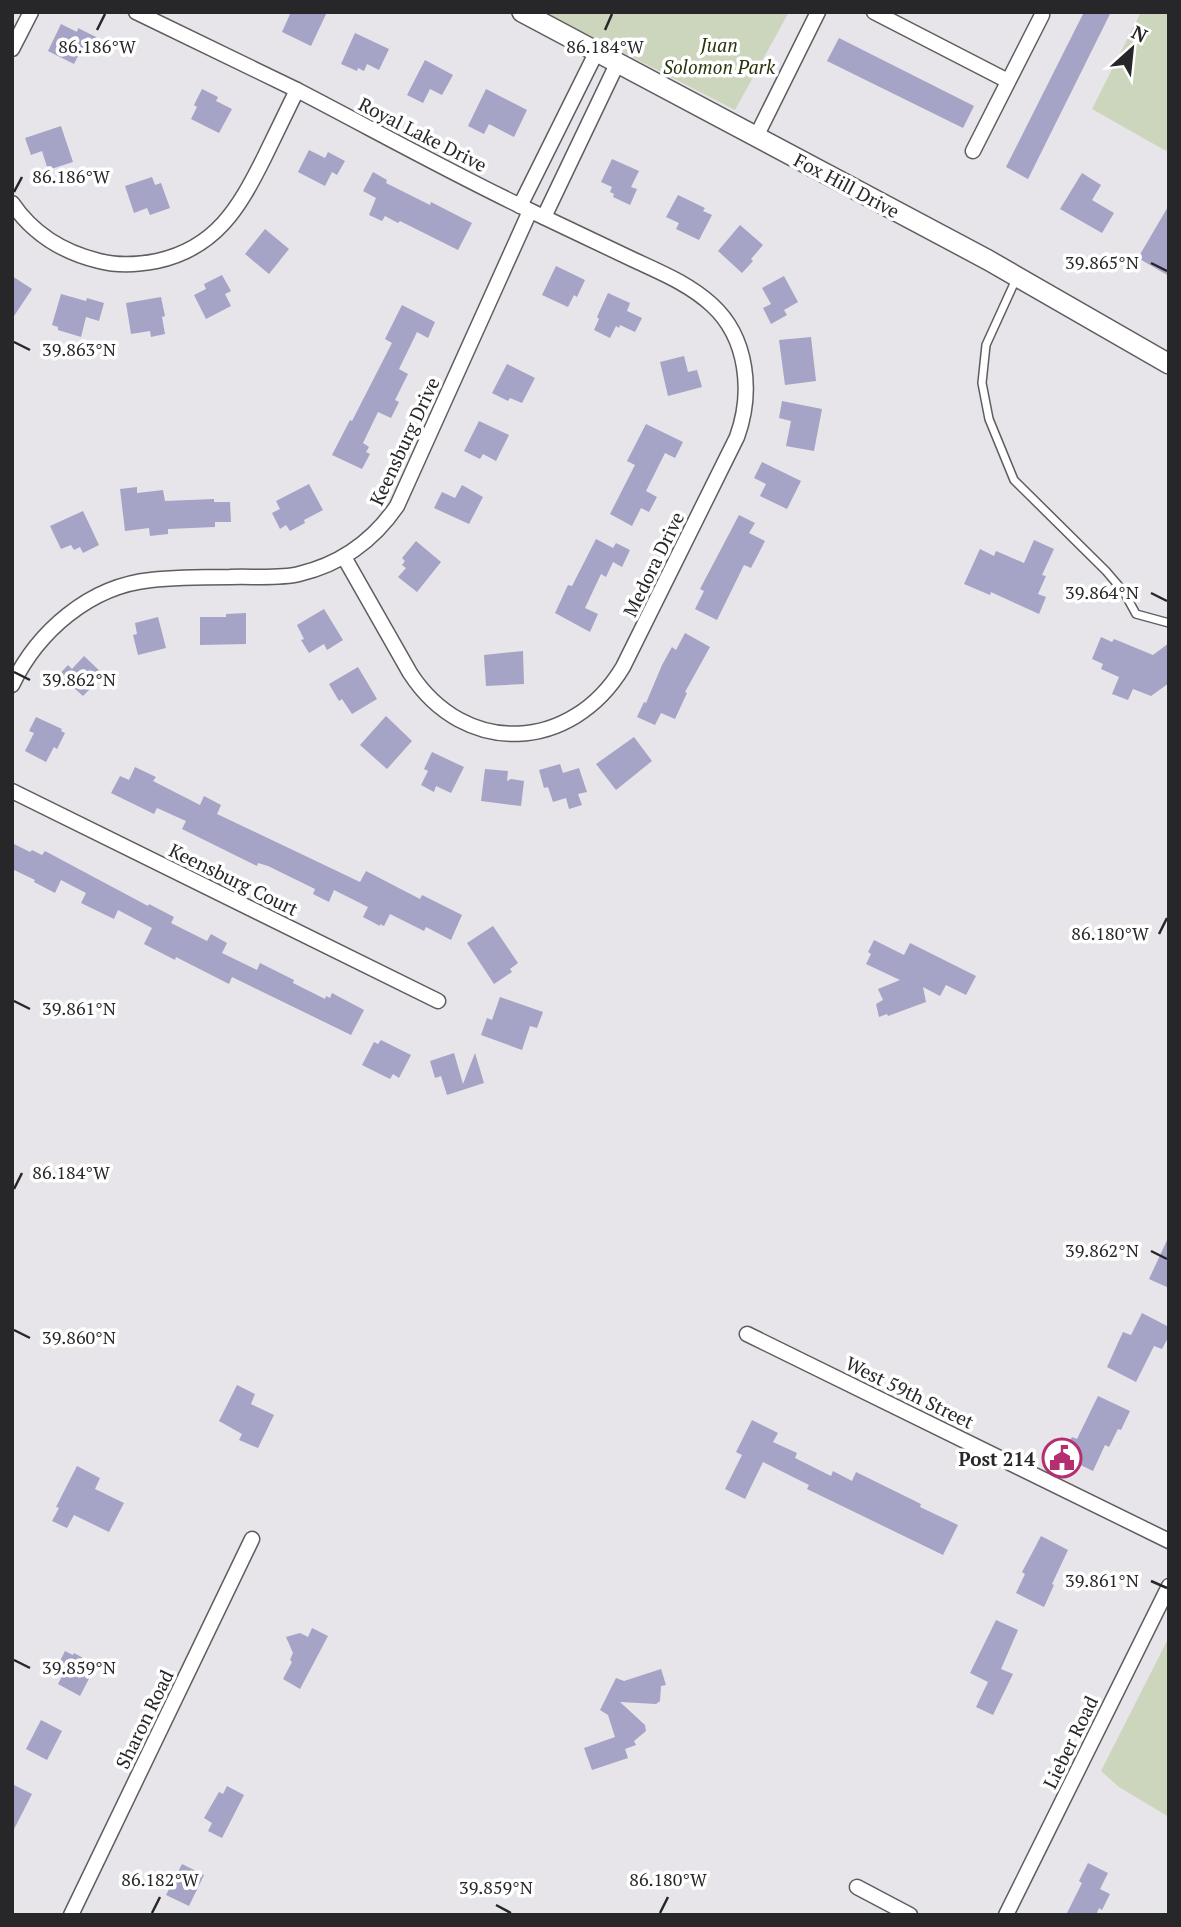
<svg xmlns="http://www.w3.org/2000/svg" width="1181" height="1927" viewBox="0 0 1181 1927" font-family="'PT Serif',serif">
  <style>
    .green { fill: #ccd6bd }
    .building { fill: #a5a3c6 }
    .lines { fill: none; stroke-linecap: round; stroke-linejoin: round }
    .service-casing { stroke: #5f5d60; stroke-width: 10 }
    .minor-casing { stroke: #5f5d60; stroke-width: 17 }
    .tertiary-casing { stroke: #5f5d60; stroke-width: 22 }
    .service { stroke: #fff; stroke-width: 7 }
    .minor { stroke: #fff; stroke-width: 14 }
    .tertiary { stroke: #fff; stroke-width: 19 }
    .ticks { fill: none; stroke: #272628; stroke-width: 2.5 }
    .labels { text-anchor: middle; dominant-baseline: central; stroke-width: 7; stroke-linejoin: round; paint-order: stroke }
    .park-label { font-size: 19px; font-style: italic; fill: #28340b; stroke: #fff }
    .street-label { font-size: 19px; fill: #272628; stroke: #fff }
    .poi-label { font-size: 19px; font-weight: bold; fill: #272628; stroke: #fff; text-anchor: end }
    .ticks-label { font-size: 18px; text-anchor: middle; fill: #272628; stroke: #fff; stroke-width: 7; stroke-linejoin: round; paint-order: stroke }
  </style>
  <rect width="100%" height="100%" fill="#e7e5e9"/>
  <!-- green -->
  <g class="green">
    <path d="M544,12H789L735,110Z"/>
    <path d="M1141,12H1169V145L1166,151L1092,109Z"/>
    <path d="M1169,1637V1817L1119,1787L1101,1771Z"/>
  </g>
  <!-- building -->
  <g class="building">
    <path d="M291,12H327L311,46L282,32Z"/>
    <path d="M1084,12H1111L1028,179L1006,167Z"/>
    <path d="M61,24L77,32L78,28L98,38L91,53L82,48L74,64L48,51Z"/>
    <path d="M355,33L389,49L379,70L367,64L364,71L358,68L357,71L341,64Z"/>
    <path d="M839,38L974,106L963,128L827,61Z"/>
    <path d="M425,60L453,75L442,95L430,89L423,103L407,95Z"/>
    <path d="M202,89L218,97L216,101L232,109L219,133L191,119L197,107L194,105Z"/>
    <path d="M486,89L527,110L514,137L489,124L484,134L468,126Z"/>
    <path d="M61,126L73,162L48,170L42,151L31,155L25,138Z"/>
    <path d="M309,150L325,158L328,152L345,161L337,175L332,172L325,186L298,172Z"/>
    <path d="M612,159L639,171L631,187L637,189L630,205L613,197L614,194L610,192L612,187L601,182Z"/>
    <path d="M373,172L387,180L386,183L430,205L431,202L472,223L458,250L400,221L398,223L385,216L382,221L369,215L376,198L363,191Z"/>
    <path d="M1082,173L1101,185L1092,200L1114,213L1102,233L1060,209Z"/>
    <path d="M152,177L155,185L161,183L170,208L150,215L147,208L134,213L125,186Z"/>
    <path d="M678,195L705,208L703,211L712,215L699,240L676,229L679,223L666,217Z"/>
    <path d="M1169,205V276L1138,258Z"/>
    <path d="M740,225L763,245L751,259L753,261L742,273L718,251Z"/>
    <path d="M265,229L289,249L269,274L245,254Z"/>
    <path d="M556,266L585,280L577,297L574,295L568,307L542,295Z"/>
    <path d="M222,275L231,291L225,294L231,306L206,319L194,295L206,289L204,284Z"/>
    <path d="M12,276L32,289L12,319Z"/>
    <path d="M784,276L798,302L784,310L787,315L771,324L763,308L771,304L762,288Z"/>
    <path d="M608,293L630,303L627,311L642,318L635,332L620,325L619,328L616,326L610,338L594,330L599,319L597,317Z"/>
    <path d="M61,294L86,301L87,298L104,303L99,321L86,317L81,337L58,330V327L52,325Z"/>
    <path d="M161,297L165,316L162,317L165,334L151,337L150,331L131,334L126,303Z"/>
    <path d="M402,305L435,322L428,338L417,332L399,369L408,374L395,400L399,402L391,418L378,412L363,443L369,447L366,452L370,454L362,469L332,455L350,420L352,421L392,343L385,339Z"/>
    <path d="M811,337L816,381L785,385L779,340Z"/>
    <path d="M684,356L688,372L697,370L702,387L668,396L660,362Z"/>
    <path d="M507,364L535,378L522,403L510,398L508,401L492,393Z"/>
    <path d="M782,401L822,409L814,451L786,446L791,421L779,418Z"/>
    <path d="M479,421L509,435L496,461L483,454L480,459L464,451Z"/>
    <path d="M646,424L683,442L675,458L665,453L646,491L657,497L649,512L641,508L632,526L610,514L635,465L627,461Z"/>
    <path d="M762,462L801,481L787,509L760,496L766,484L754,478Z"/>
    <path d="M309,484L323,510L304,520L305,523L290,531L286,525L280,529L272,513L280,509L276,501Z"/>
    <path d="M462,485L483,497L469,524L434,508L442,492L455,498Z"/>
    <path d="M137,487V493L163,490L165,501L214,499V502H230L231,522H215V527L168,529V534L150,536L149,528L125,531L120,489Z"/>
    <path d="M83,511L99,545L83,553L80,547L74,550L71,545L61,549L50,526Z"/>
    <path d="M739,515L755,523L749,533L765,541L751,568L744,565L717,620L695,609L704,591L700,589Z"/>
    <path d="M596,539L613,548L616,543L630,550L622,567L613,562L606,577L601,574L585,608L598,614L590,632L555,613L568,585L572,586Z"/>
    <path d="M1034,540L1054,549L1042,575L1046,576L1038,594L1046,597L1039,614L991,592L990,595L964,584L980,549L994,556L996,551L1024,563Z"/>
    <path d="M416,541L441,562L417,592L398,577L406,568L402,565L405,561L402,558Z"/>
    <path d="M324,609L343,640L327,650L324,644L309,653L301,640L304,639L297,625Z"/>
    <path d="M246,613V644L200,645V617H226V614Z"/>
    <path d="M158,617L166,648L138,655L133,635L137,634L135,623Z"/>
    <path d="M685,633L710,647L685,692L687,693L675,719L661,713L655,725L637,717L644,702L646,703L662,665L672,647L676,650Z"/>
    <path d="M1101,637L1112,642L1114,639L1153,655L1169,643V683L1151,696L1133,689L1128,700L1112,694L1119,677L1101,669L1103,664L1092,659Z"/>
    <path d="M523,651L524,684L486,686L484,655Z"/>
    <path d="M84,656L104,675L83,696L73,687L69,690L56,678L68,665L72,669Z"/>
    <path d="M358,667L377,699L352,714L342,699L339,701L329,684Z"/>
    <path d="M386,716L412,741L387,769L360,745Z"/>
    <path d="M36,717L62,729L61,731L65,733L57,749L54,747L46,762L25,751L34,733L29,731Z"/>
    <path d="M634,737L652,761L616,790L596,764Z"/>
    <path d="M432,752L464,767L451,793L436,786L434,792L421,785L428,771L424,769Z"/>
    <path d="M560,764L563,773L579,768L587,792L578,794L582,805L569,809L566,798L553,802L548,787L544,788L539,770Z"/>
    <path d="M135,767L156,777L153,781L200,805L204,796L221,805L217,814L360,882L366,871L420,899L422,895L462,915L451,940L426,927L424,931L390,914L384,926L380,924V926L363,917L368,907L334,890L329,902L313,894L315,889L268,866L258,863L257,866L182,829L186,821L157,808L154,814L111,793L120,776L129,780Z"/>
    <path d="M485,769L508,771L507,781L511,779L524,781L521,806L481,801Z"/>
    <path d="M12,843L30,852L32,850L42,855L45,851L148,906L149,904L174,917L171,923L207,941L211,934L227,943L222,953L257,970L260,963L294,980L293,983L325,999L326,996L330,998L332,993L364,1010L351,1035L232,977L229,984L176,957L175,960L144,944L152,928L118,910L114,919L81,903L86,893L61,880L55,893L34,882L35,880L12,869Z"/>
    <path d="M493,926L518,963L510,969L512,972L494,984L467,943Z"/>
    <path d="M874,940L904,955L910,943L976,976L966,995L946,985L940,996L923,987L926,1002L888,1016L887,1014L879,1017L876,1004L883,1000L878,989L900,980L866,964L871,954L868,952Z"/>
    <path d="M500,997L543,1012L537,1028L530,1026L522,1050L481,1035L487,1018L492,1020Z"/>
    <path d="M381,1040L411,1055L399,1078L393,1074L390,1079L362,1065L374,1042L378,1044Z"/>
    <path d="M454,1053L463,1084L475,1053L484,1083L447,1095L441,1076L435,1078L430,1061Z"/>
    <path d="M1169,1236V1288L1149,1279Z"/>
    <path d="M1142,1313L1169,1327V1336L1162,1349L1154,1346L1136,1382L1107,1367L1123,1332L1131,1335Z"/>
    <path d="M237,1385L255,1394L251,1404L274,1415L258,1448L239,1440L242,1434L219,1421Z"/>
    <path d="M1098,1396L1130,1411L1121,1430L1118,1429L1109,1447L1105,1445L1093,1471L1062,1456L1072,1437L1077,1439Z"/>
    <path d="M752,1420L778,1433L773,1442L797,1453L795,1458L831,1476L833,1471L852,1481L856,1472L921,1504L920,1507L958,1525L943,1555L807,1489L809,1485L763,1462L745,1499L725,1489L742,1455L736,1452Z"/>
    <path d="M77,1466L100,1478L95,1489L124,1503L109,1532L74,1515L67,1528L52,1521L59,1508L56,1507Z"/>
    <path d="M1041,1536L1068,1550L1052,1584L1054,1585L1044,1607L1016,1593L1025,1574L1022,1572Z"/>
    <path d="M996,1620L1018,1630L1001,1669L1013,1674L993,1715L976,1707L988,1682L970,1673Z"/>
    <path d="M312,1628L328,1636L300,1689L283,1679L292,1662L290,1660L293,1653L286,1637L300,1633L308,1637Z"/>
    <path d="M65,1651L73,1655L74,1653L96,1665L80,1696L58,1684L65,1671L57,1667Z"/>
    <path d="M661,1669L666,1685L661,1686L660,1701L656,1704L620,1702L645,1725L646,1731L634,1741L636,1745L625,1749L628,1758L592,1770L584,1748L615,1737L608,1715L600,1710L616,1678L624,1681Z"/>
    <path d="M41,1720L62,1731L47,1760L26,1749Z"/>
    <path d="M12,1784L32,1794L12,1833Z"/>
    <path d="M227,1786L244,1795L222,1838L208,1831L212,1823L204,1818L219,1792L223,1794Z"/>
    <path d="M1088,1863L1108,1873L1100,1889L1110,1894L1102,1910L1099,1908L1096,1915H1066L1082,1883L1079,1881Z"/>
    <path d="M182,1864L204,1875L189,1906L166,1895Z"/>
  </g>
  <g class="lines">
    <defs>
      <path id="service" d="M1017,277L986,345L982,383L989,419L1014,480L1106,571L1124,592L1136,614L1169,623"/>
      <g id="minor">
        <path d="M874,12L1008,81"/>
        <path d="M12,49L31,12"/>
        <path d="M297,90C376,131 453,174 533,212C567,228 600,244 634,260C662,273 689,284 712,305C748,338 753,393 737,437L623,667C572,752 465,758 410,673L344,557"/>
        <path d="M756,137L818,12"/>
        <path d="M973,151L1042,15"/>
        <path d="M12,203C33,234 62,252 99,261C118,266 137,265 157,261C216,248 239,208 264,158C275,135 286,113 297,90L136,12"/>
        <path d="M520,206L597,51"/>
        <path d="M544,217L618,62"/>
        <path d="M12,685C38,631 90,586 151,580C177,577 204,577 230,577C251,576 279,579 299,574C341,564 373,541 397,506L530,211"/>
        <path d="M12,791L438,1001"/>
        <path d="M747,1334L1169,1541"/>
        <path d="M857,1887L910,1915"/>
        <path d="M71,1915L252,1539"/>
        <path d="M1006,1915L1169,1586"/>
      </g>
      <path id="tertiary" d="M522,12L988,260L1169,364"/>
    </defs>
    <!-- service casing -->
    <use href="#service" class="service-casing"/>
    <!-- minor casing -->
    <use href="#minor" class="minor-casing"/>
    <!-- tertiary casing -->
    <use href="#tertiary" class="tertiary-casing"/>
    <!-- service -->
    <use href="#service" class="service"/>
    <!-- minor -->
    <use href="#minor" class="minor"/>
    <!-- tertiary -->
    <use href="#tertiary" class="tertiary"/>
  </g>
  <!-- ticks -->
  <path class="ticks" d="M97,30L105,14M605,30L612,14M14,192L22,177M1151,263L1167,271M14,342L30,350M1151,593L1167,601M14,672L30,680M1159,934L1167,918M14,1001L30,1009M14,1189L22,1173M1151,1251L1167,1259M14,1330L30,1338M1151,1581L1167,1588M14,1660L30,1668M496,1905L511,1913M152,1913L160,1897M660,1913L668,1897"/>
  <!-- icons -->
  <defs>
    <symbol id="civic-ring" viewBox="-11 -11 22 22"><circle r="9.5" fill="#fff" stroke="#b52e70" stroke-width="1.5"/><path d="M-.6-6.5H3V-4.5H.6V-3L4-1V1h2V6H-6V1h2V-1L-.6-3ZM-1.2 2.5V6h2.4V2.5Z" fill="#b52e70"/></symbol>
  </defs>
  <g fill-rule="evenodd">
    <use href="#civic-ring" x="1040" y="1436" width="44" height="44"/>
  </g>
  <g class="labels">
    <!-- park labels -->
    <g class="park-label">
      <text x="719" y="44">Juan<tspan x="719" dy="22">Solomon Park</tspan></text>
    </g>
    <!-- street labels -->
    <g class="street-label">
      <text transform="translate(423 134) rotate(27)">Royal Lake Drive</text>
      <text transform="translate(847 185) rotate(28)">Fox Hill Drive</text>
      <text transform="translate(404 441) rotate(-65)">Keensburg Drive</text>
      <text transform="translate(653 564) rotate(-64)">Medora Drive</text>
      <text transform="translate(234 879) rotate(26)">Keensburg Court</text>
      <text transform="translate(910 1392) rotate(26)">West 59th Street</text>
      <text transform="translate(144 1719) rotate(-64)">Sharon Road</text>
      <text transform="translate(1070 1742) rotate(-64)">Lieber Road</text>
    </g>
    <!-- poi labels -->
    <g class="poi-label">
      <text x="1035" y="1458">Post 214</text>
    </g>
  </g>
  <g class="ticks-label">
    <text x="97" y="53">86.186°W</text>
    <text x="605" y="53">86.184°W</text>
    <text x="71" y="183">86.186°W</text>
    <text x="1102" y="269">39.865°N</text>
    <text x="79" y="356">39.863°N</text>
    <text x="1102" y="599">39.864°N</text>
    <text x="79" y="686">39.862°N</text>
    <text x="1110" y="940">86.180°W</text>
    <text x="79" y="1015">39.861°N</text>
    <text x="71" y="1179">86.184°W</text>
    <text x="1102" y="1257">39.862°N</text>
    <text x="79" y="1344">39.860°N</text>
    <text x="1102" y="1587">39.861°N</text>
    <text x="79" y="1674">39.859°N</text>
    <text x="160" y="1886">86.182°W</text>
    <text x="668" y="1886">86.180°W</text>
    <text x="496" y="1894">39.859°N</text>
  </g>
  <!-- border -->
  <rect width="1181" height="1927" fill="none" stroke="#272628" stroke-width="28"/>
  <!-- north arrow -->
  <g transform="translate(1132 49) rotate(27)" stroke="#ffffff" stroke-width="5" paint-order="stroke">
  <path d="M0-5L12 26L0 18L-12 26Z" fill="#272628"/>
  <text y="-10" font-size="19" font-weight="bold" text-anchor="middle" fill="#272628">N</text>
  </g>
</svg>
